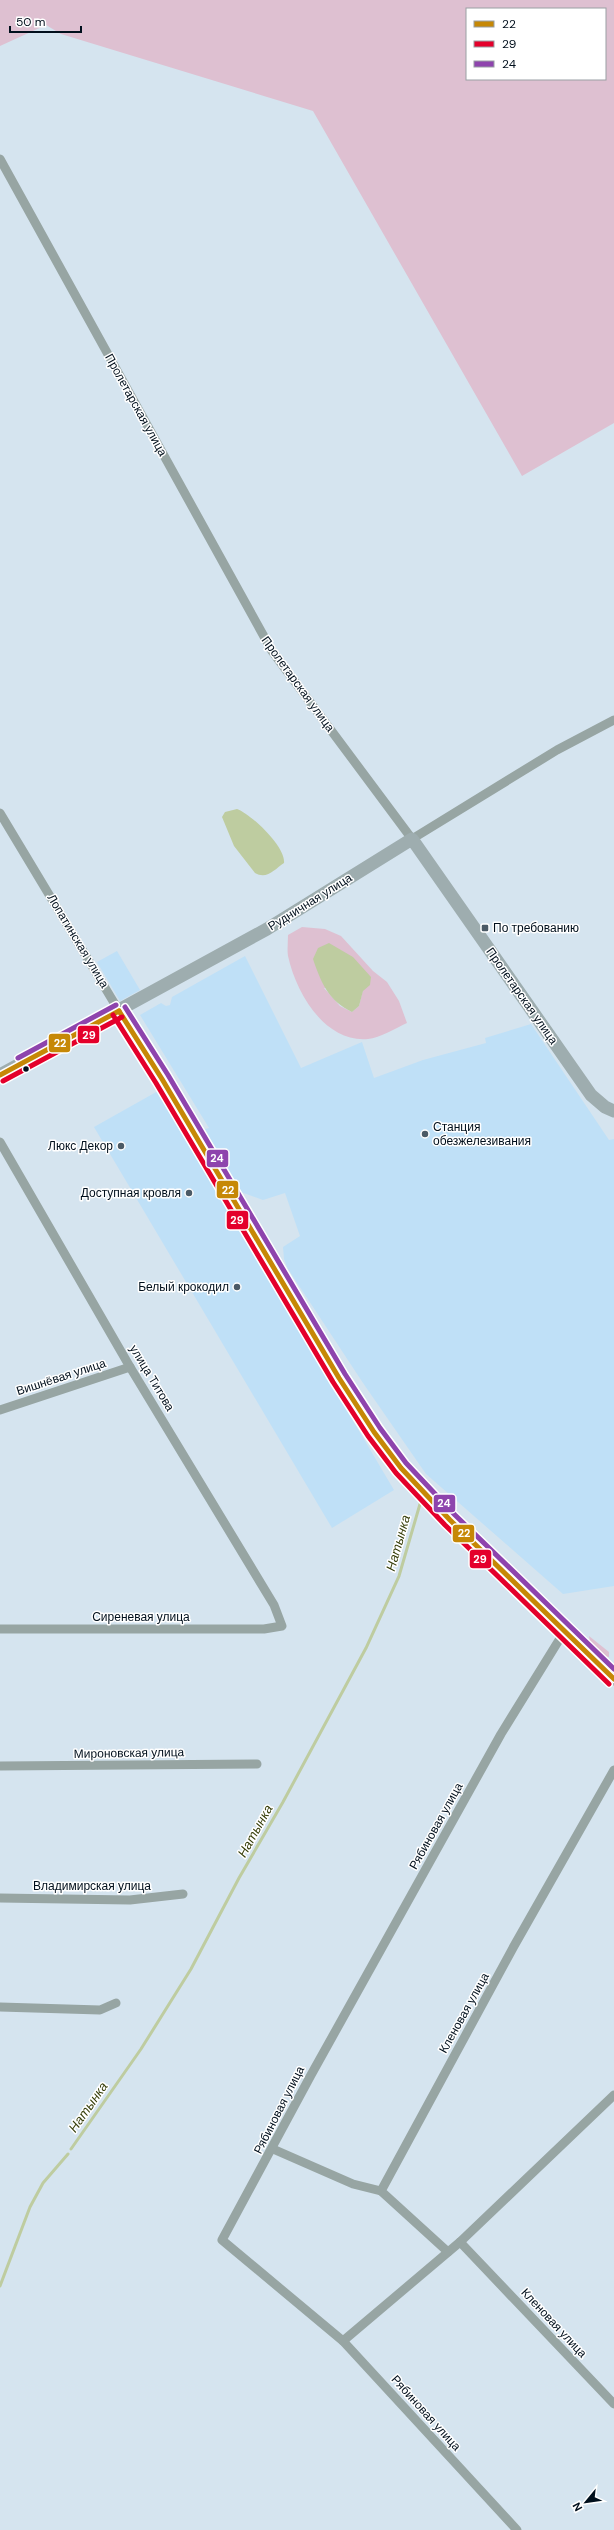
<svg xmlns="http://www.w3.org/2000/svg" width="614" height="2530" viewBox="0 0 614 2530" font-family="'DM Sans',sans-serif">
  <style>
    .built { fill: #bfe0f7 }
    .green { fill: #dec0d1; fill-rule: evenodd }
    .water { fill: #becca0 }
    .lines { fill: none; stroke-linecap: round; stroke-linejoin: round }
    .stream { stroke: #becca0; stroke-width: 3 }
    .street { stroke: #97a5a3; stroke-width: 9 }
    .secondary { stroke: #9eadaf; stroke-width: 13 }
    .bus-1-casing { stroke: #fff; stroke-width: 8 }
    .bus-2-casing { stroke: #fff; stroke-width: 8 }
    .bus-3-casing { stroke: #fff; stroke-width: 8 }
    .bus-1 { stroke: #c68806; stroke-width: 5 }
    .bus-2 { stroke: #e4002b; stroke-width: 5 }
    .bus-3 { stroke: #8e44ad; stroke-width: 5 }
    .poi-dot { fill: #4b5a66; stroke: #fff; stroke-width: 1.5 }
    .bus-dot { fill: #000f1c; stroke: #fff; stroke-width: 1.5 }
    .labels { text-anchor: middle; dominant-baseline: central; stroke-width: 3; stroke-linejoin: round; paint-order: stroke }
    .street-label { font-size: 12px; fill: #000f1c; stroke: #fff }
    .poi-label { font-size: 12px; fill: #000f1c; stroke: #fff; text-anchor: end }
    .water-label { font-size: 13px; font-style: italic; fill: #363e09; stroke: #fff }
    .line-badge { stroke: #fff; stroke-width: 1.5 }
    .badge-label { font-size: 11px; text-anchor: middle; font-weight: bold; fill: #fff }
  </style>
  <rect width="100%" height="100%" fill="#d5e4ef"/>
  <!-- built -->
  <g class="built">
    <path d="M117,951L140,990L120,1001L97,962Z"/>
    <path d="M245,956L301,1068L362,1042L374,1078L423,1060L486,1043L485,1038L531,1024L609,1140L614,1139V1586L563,1594L426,1474L363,1383L288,1269L284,1259L283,1247L300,1236L285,1193L263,1200L238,1191L205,1129L209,1128L140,1015L161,1003L166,1006L170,1005L172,997Z"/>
    <path d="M158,1091L394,1490L332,1528L94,1127Z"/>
  </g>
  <!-- green -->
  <g class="green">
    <path d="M0,0H614V423L522,476L313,111L61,34L46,25L0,46ZM467,9H605V79H467Z"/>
    <path d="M302,927L325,929L341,936L373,971L387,982L399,1001L407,1023C396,1028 380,1038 368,1039C325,1043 296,993 288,956C287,950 288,942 288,935ZM324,988L363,990L359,1006L352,1012L340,1006Z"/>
    <path d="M589,1636L609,1652V1657L604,1656L590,1642Z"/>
  </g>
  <!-- water -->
  <g class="water">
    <path d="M237,809C251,814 286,847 284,863C275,869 267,880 255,873L234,846L222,817L225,812Z"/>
    <path d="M329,943L353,957L371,977L370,985L363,991L359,1006L352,1012C329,1001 321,983 313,959L318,948Z"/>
  </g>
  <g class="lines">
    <!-- stream -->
    <g class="stream">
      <path d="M71,2149L141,2049L191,1969L239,1878L283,1802L366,1648L399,1576L420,1504"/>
      <path d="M0,2286L30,2207L43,2183L68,2154"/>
    </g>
    <!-- street -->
    <g class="street">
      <path d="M0,159L272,651L412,839L557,750L614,720"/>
      <path d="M0,813L119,1011"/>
      <path d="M0,1142L130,1367L274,1605L282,1626L264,1629H0"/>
      <path d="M0,1410L130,1367"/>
      <path d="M0,1766L257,1764"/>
      <path d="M0,1898L130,1900L183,1894"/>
      <path d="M0,2007L100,2010L116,2003"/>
      <path d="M273,2149L353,2184L381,2191"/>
      <path d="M460,2242L614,2404"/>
      <path d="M448,2252L381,2191L514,1946L614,1770"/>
      <path d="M343,2341L460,2242L614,2095"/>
      <path d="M517,2530L343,2341L222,2240L311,2075L501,1734L564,1632"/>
    </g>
    <!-- secondary -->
    <g class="secondary">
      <path d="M119,1011L162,1079L339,1378L374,1432L401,1468L450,1520L614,1679"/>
      <path d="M0,1075L267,929L412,839L591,1095L605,1107L614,1111"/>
    </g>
    <defs>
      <g id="bus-1">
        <path d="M119,1011L162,1079L339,1378L374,1432L401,1468L450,1520L614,1679"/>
        <path d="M0,1075L119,1011"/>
      </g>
      <g id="bus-2">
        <path d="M113,1015L156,1083L333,1382L368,1436L396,1473L445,1525L609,1684"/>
        <path d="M3,1081L122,1017"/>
      </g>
      <g id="bus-3">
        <path d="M125,1007L168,1075L345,1374L380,1428L406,1463L455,1515L614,1669"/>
        <path d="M18,1058L116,1005"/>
      </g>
    </defs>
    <!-- bus-1 casing -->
    <use href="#bus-1" class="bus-1-casing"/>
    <!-- bus-2 casing -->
    <use href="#bus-2" class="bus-2-casing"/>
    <!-- bus-3 casing -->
    <use href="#bus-3" class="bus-3-casing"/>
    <!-- bus-1 -->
    <use href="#bus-1" class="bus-1"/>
    <!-- bus-2 -->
    <use href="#bus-2" class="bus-2"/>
    <!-- bus-3 -->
    <use href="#bus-3" class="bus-3"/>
  </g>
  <!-- markers -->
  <g class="poi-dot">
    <rect x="481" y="924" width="8" height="8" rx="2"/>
    <circle cx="425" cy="1134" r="4"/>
    <circle cx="121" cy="1146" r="4"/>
    <circle cx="189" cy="1193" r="4"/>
    <circle cx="237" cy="1287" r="4"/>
  </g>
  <circle class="bus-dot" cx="26" cy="1069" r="3.5"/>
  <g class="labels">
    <!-- street labels -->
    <g class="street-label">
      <text transform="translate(136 405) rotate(61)">Пролетарская улица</text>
      <text transform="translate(298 684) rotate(54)">Пролетарская улица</text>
      <text transform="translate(310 902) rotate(-32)">Рудничная улица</text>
      <text transform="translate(78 941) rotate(59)">Лопатинская улица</text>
      <text transform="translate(522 996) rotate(55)">Пролетарская улица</text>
      <text transform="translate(61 1377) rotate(-18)">Вишнёвая улица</text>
      <text transform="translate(152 1378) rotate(59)">улица Титова</text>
      <text x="141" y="1617">Сиреневая улица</text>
      <text transform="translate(129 1753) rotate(-1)">Мироновская улица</text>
      <text transform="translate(436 1826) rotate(-61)">Рябиновая улица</text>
      <text x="92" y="1886">Владимирская улица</text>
      <text transform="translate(464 2013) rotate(-61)">Кленовая улица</text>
      <text transform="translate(279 2110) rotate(-63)">Рябиновая улица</text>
      <text transform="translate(554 2323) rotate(47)">Кленовая улица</text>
      <text transform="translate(426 2413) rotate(48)">Рябиновая улица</text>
    </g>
    <!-- poi labels -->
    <g class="poi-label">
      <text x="493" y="928" text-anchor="start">По требованию</text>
      <text x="433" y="1127" text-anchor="start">Станция<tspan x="433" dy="14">обезжелезивания</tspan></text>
      <text x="113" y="1146">Люкс Декор</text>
      <text x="181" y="1193">Доступная кровля</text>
      <text x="229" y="1287">Белый крокодил</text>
    </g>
    <!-- water labels -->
    <g class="water-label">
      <text transform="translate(398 1543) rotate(-74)">Натынка</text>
      <text transform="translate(255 1831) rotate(-61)">Натынка</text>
      <text transform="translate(88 2107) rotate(-55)">Натынка</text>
    </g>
  </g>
  <g class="line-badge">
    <rect x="77" y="1025" width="23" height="19" rx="4" fill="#e4002b"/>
    <rect x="48" y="1033" width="23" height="20" rx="4" fill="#c68806"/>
    <rect x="206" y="1149" width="23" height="19" rx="4" fill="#8e44ad"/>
    <rect x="216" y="1180" width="23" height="19" rx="4" fill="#c68806"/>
    <rect x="226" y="1210" width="23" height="20" rx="4" fill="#e4002b"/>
    <rect x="433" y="1494" width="23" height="19" rx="4" fill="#8e44ad"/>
    <rect x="452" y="1524" width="23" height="19" rx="4" fill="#c68806"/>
    <rect x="469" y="1549" width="23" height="20" rx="4" fill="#e4002b"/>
  </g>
  <g class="badge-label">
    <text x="89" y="1039">29</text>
    <text x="60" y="1047">22</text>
    <text x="217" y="1162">24</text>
    <text x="228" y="1194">22</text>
    <text x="237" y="1224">29</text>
    <text x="444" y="1507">24</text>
    <text x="464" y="1537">22</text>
    <text x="480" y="1563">29</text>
  </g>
  <!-- legend -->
  <rect x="466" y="8" width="140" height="72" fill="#ffffff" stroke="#999fa4"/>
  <rect x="474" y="21" width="20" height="6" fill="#c68806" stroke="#999fa4"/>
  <text x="502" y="28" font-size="12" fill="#000f1c">22</text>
  <rect x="474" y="41" width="20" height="6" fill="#e4002b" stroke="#999fa4"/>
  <text x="502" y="48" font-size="12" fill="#000f1c">29</text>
  <rect x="474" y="61" width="20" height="6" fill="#8e44ad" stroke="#999fa4"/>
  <text x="502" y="68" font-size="12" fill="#000f1c">24</text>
  <!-- north arrow -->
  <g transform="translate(586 2502) rotate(241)" stroke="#ffffff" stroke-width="3" paint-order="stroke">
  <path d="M0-3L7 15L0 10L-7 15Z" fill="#000f1c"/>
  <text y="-6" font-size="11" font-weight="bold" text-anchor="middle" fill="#000f1c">N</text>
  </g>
  <!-- scale -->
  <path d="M10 26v6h71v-6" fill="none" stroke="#000f1c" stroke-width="2"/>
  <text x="16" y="26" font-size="12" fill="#000f1c" stroke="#ffffff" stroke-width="3" paint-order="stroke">50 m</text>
</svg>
